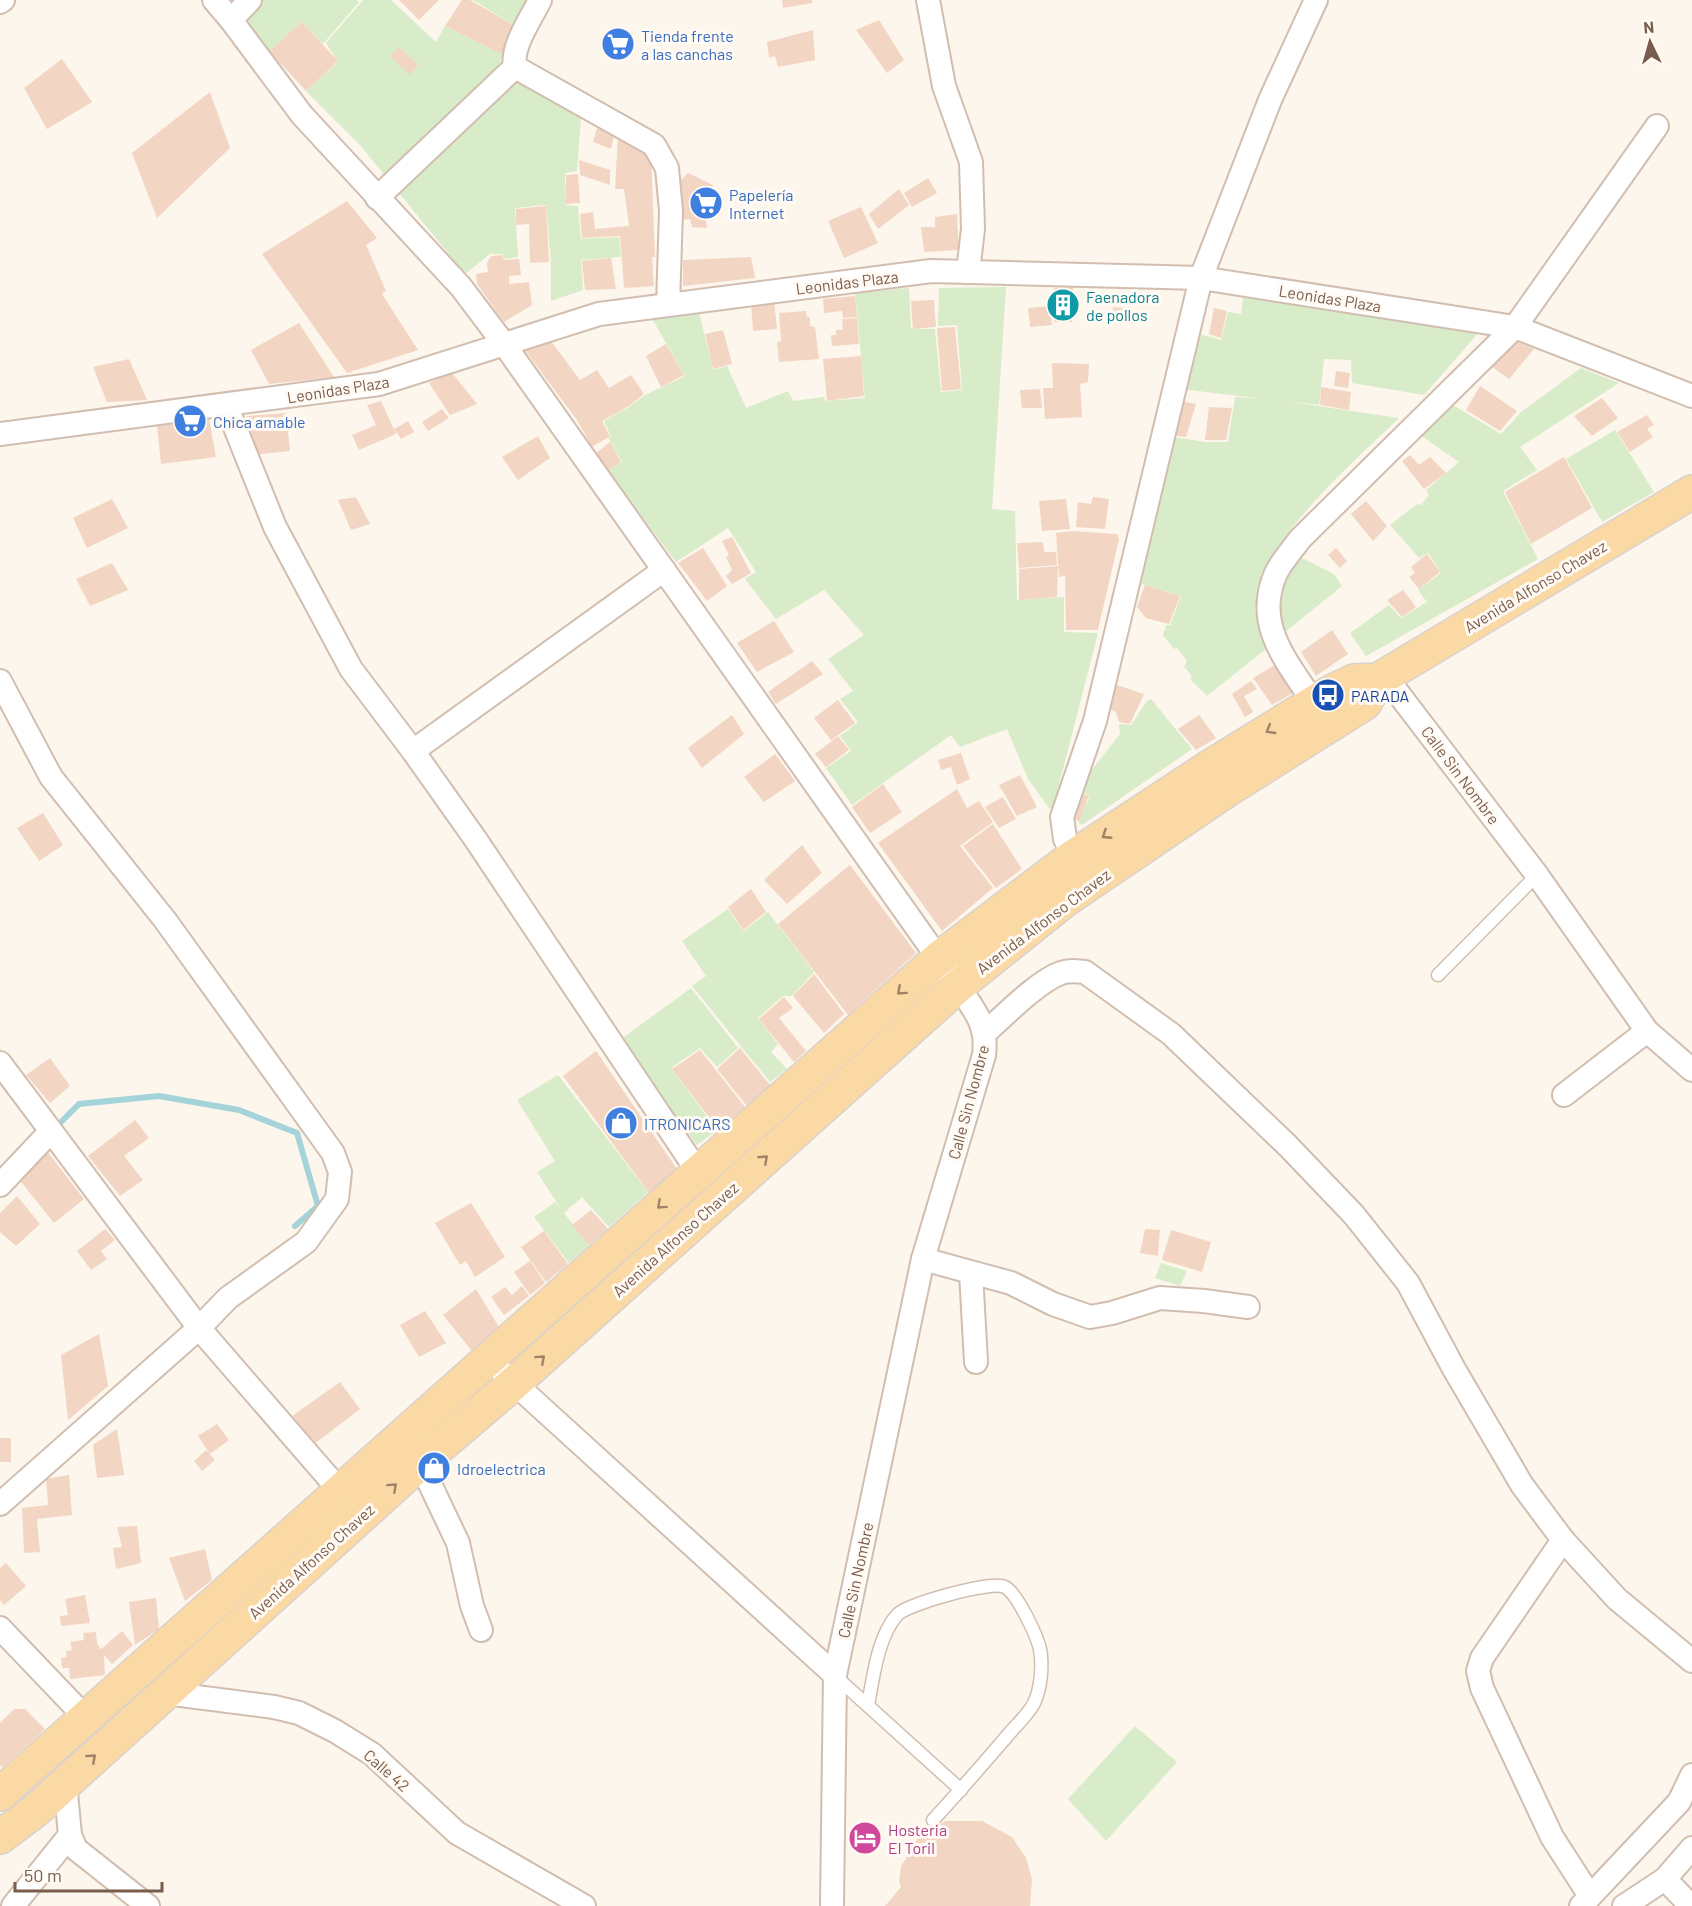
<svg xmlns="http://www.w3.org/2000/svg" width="1692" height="1906" viewBox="0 0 1692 1906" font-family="Barlow,sans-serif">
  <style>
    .green { fill: #d8ecc9 }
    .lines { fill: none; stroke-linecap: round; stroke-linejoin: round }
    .stream { stroke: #a5d3da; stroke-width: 6 }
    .building { fill: #f3d5c3 }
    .service-casing { stroke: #d1beb0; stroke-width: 15 }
    .minor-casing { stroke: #d1beb0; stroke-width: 26 }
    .primary-casing { stroke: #dad1cd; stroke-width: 36 }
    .service { stroke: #fff; stroke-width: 12 }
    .minor { stroke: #fff; stroke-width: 22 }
    .primary { stroke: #fbd9a5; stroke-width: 33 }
    .oneway { stroke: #a18267 }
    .labels { text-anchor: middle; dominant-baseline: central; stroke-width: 6; stroke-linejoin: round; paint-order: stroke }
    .shop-label { font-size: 16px; fill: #366cbe; stroke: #fffaf3; text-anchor: start }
    .street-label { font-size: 16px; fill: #7a5c4d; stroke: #fffaf3 }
    .culture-label { font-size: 16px; fill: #0d838f; stroke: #fffaf3; text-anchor: start }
    .transit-label { font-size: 16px; fill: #164399; stroke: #fffaf3; text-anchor: start }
    .hotel-label { font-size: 16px; fill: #b23c85; stroke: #fffaf3; text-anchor: start }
  </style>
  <rect width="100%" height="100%" fill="#fdf6ec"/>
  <!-- green -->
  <g class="green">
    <path d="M251,0H356L359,2L323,44L302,22L269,51L237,15Z"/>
    <path d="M363,0H391L436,42L445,26L503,55L498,67L581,118L577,171L565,173L566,205L578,206L581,239L619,237L621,257L581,260L583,290L551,301V263L546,205L515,208L518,257L505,259L503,254H490L465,274L360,145L306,91L338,62L326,43Z"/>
    <path d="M473,0H530L517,27Z"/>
    <path d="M1006,287L992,509L1015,511L1017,600L1064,597V632L1098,633L1052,812L1028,779L1007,729L960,747L951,735L852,805L826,768L851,751L840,736L858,722L840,699L853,691L828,659L864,635L824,590L776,619L745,579L756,572L728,528L676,562L608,471L622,462L608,438L611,436L604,421L629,407L645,395L685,376L651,317L699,312L713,370L727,366L746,408L788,391L793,401L824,397L825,401L865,398L855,293L909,288L911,329H935L941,392L962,390L957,325L938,326L939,288Z"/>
    <path d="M1243,297L1481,330L1424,395L1352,383L1351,360L1324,359L1319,405L1284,401L1399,418C1354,462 1269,534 1257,595C1254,614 1260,631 1266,649L1207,696L1190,679L1192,676L1184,667L1187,661L1177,648L1174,649L1163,635L1166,625H1170L1181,596L1132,581L1167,436L1206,442H1228L1235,397L1263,399L1181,389L1196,333L1221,340L1228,312L1241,314Z"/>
    <path d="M1581,368L1619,383L1520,447L1537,470L1503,491L1538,559L1366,656L1350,633L1389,605L1401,618L1427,602L1418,590L1441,573L1428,553L1419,558L1390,525L1417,504L1421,505L1429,495L1426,490L1459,462L1417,433L1448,402L1501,434L1521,412Z"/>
    <path d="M1615,430L1654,492L1602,522L1566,459Z"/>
    <path d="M1302,558L1334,574L1342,586L1283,634L1271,585Z"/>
    <path d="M1151,699L1192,749L1082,825L1078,822L1090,796L1077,789L1120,734L1119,724L1131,725L1147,701Z"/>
    <path d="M728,909L743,931L768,912L814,972L792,996H783L758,1018L778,1044L771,1052L787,1069L770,1082L692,986L706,976L682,941Z"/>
    <path d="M691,988L738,1048L717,1067L700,1048L671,1068L717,1130L697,1145L620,1040Z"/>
    <path d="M558,1075L648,1192L609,1227L582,1197L564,1213L589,1245L569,1263L534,1217L555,1202L561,1209L537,1172L555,1161L517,1100Z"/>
    <path d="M1161,1263L1187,1271L1180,1286L1155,1278Z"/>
    <path d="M1135,1726L1177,1762L1106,1841L1068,1799Z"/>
  </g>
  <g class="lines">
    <!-- stream -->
    <path class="stream" d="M54,1129L79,1104L159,1096L239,1110L297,1133L318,1206L295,1226"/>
  </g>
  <!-- building -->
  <g class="building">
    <path d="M399,0H439L419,20Z"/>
    <path d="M462,0H470L517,27L503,55L445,26Z"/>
    <path d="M782,0H812L813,3L783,8Z"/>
    <path d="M879,20L904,60L887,73L856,30Z"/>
    <path d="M302,22L338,61L306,91L269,51Z"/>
    <path d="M813,30L815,60L778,67L775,56L769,58L767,42Z"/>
    <path d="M399,47L418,65L410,75L390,56Z"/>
    <path d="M62,59L92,102L47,129L24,88Z"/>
    <path d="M210,92L230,148L157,218L132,153Z"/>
    <path d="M597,128L614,135L611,149L593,142Z"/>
    <path d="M618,136L651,153L655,257H652L654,286L624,288L620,236L582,238L580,214L593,212L595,229L629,226L624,189H615Z"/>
    <path d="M579,160L610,170V185L580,175Z"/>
    <path d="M688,173L713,185L704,206L707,228L692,227L690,219L683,220L681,180Z"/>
    <path d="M578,174L580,203L566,204V175Z"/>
    <path d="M928,178L937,193L912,207L904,193Z"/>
    <path d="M899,189L909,205L878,229L869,214Z"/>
    <path d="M347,201L377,238L366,245L386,291L382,294L418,350L347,373L262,254Z"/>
    <path d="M546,206L549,262L530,263L529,224L516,225V209Z"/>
    <path d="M861,207L878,243L844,258L828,221Z"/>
    <path d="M957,214L959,250L924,252L921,227H935V217Z"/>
    <path d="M503,255L504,260L519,259L521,275L509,276V284L529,282L532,305L504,322L477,284L476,274L488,272L487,263L491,256Z"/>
    <path d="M751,257L755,278L683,286V260Z"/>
    <path d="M611,258L616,289L585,290L582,261Z"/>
    <path d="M1073,287L1072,322H1054V288Z"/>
    <path d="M855,296L857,317L843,318L842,311L824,313L823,299Z"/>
    <path d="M774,300L777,329L753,331L751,305L762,304V301Z"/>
    <path d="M934,300L936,327L913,329L911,301Z"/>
    <path d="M1050,306L1052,325L1030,327L1028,308Z"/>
    <path d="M1113,307L1133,309V324L1113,322Z"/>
    <path d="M1214,308L1227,311L1221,338L1209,334Z"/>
    <path d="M806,311L807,317H810V326L815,327L819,359L779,362L777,342L781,341L779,313Z"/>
    <path d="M857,318L859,344L832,346L831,335H836V330H843L842,319Z"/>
    <path d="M299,323L334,377L269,384L251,350Z"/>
    <path d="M955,327L961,389L942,391L937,328Z"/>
    <path d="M723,330L732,364L713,369L705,334Z"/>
    <path d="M548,337L580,380L597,370L609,388L631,375L644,394L629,406L602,421L610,436L592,447L577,420L524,349Z"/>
    <path d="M1508,338L1534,349L1509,379L1485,362Z"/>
    <path d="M666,344L684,375L661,387L646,356Z"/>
    <path d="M861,356L864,396L827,401L823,359Z"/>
    <path d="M129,359L147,400L107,402L93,367Z"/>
    <path d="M1052,363L1089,364L1088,382L1080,384L1082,417L1045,419L1043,388H1053Z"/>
    <path d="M1336,371L1350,373L1348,388L1334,386Z"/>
    <path d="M452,373L477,404L450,415L429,383Z"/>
    <path d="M1480,386L1517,411L1500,431L1466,410Z"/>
    <path d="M1321,387L1351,392L1349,410L1320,405Z"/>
    <path d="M1040,389L1042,408H1022L1020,390Z"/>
    <path d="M1602,398L1618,418L1592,436L1574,416Z"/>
    <path d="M1177,400L1196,404L1186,437L1167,435Z"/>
    <path d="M381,401L396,434L359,450L352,435L376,425L367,405Z"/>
    <path d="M1209,407L1232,408L1226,440H1205Z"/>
    <path d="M442,409L449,418L428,431L422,422Z"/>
    <path d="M286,413L290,451L252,455L244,422L247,416Z"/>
    <path d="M1647,415L1654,425L1647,429L1653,437L1630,452L1617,432Z"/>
    <path d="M209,419L216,457L161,464L157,425Z"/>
    <path d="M408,421L414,432L401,439L394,429Z"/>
    <path d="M538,436L550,458L518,480L502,457Z"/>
    <path d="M610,442L621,462L608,471L596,453Z"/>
    <path d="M1410,455L1419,465L1430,457L1446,473L1424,489L1402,461Z"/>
    <path d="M1564,457L1592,508L1531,544L1505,492Z"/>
    <path d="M356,497L370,524L351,530L338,500Z"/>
    <path d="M1093,497L1109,499L1105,529L1076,527L1078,502L1091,504Z"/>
    <path d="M112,499L128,528L87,548L73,518Z"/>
    <path d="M1066,499L1070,529L1042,531L1039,501Z"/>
    <path d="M1366,501L1387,526L1373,541L1351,514Z"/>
    <path d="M1073,531L1117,534L1119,539L1098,630H1066L1065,576L1059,577L1056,533Z"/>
    <path d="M732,537L751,573L732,584L726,576L732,570L726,557L729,555L722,541Z"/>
    <path d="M1043,542L1044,552H1056L1057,565L1019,568L1017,543Z"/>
    <path d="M703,548L727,586L707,601L678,563Z"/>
    <path d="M1336,548L1347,561L1340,568L1328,555Z"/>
    <path d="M1427,554L1440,572L1419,589L1409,577L1415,573L1411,567Z"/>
    <path d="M112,563L128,590L90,606L76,579Z"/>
    <path d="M1058,566L1057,597L1019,600V569Z"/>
    <path d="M1145,585L1180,596L1169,624L1146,618L1137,607Z"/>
    <path d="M1403,590L1416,607L1402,617L1387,600Z"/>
    <path d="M774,621L794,652L757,672L737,643Z"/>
    <path d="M1332,630L1348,654L1316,676L1301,652Z"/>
    <path d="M812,661L823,674L776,704L768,692Z"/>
    <path d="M1275,665L1293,693L1272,705L1253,678Z"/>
    <path d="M1251,681L1257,689L1244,696L1253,712L1245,717L1232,694Z"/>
    <path d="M1114,684L1144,694L1130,724L1119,722L1116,712L1103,707Z"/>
    <path d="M838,700L855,723L831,740L814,718Z"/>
    <path d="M732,715L744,734L702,768L688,748Z"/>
    <path d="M1199,715L1216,738L1196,750L1178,729Z"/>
    <path d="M838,736L849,750L826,767L815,754Z"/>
    <path d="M961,753L970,779L957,785L951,767L941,770L938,760Z"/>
    <path d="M775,754L795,781L764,802L744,777Z"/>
    <path d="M1020,775L1037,807L1017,816L999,785Z"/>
    <path d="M883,784L902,812L870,833L852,807Z"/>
    <path d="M957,789L967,808L979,801L993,822L960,846L993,888L942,931L878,843Z"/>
    <path d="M1073,790L1089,796L1079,821L1064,814Z"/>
    <path d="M1003,797L1016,819L999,828L985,807Z"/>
    <path d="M43,813L63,845L39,861L17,828Z"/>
    <path d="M993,824L1022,869L996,888L963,846Z"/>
    <path d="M802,845L822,873L787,904L764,880Z"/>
    <path d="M850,865L916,953L848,1015L778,924Z"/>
    <path d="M751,889L766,912L743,930L728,907Z"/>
    <path d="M814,974L844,1014L824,1033L793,996Z"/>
    <path d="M784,997L793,1008L779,1018L806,1051L794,1062L759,1019Z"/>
    <path d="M740,1048L770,1085L747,1106L717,1069Z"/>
    <path d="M700,1050L745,1107L718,1129L672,1069Z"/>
    <path d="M596,1051L677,1169L649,1193L563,1076Z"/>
    <path d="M50,1058L70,1086L50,1103L26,1075Z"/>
    <path d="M135,1120L149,1138L124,1156L143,1180L120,1196L88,1156Z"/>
    <path d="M46,1150L84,1199L54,1223L18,1178Z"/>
    <path d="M17,1196L40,1224L16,1246L0,1232V1213Z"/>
    <path d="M471,1203L505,1257L475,1277L466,1261L460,1265L435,1223Z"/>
    <path d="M591,1210L608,1229L589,1245L572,1225Z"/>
    <path d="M105,1229L115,1240L101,1251L107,1259L91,1270L77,1251Z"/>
    <path d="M1145,1229L1160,1230L1158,1256L1140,1253Z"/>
    <path d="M1171,1230L1211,1242L1202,1272L1162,1260Z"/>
    <path d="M544,1231L568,1264L546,1282L521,1247Z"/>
    <path d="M530,1261L545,1283L530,1295L514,1272Z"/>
    <path d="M522,1286L529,1296L504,1315L491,1297L505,1287L512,1295Z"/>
    <path d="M476,1289L499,1327L472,1351L443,1315Z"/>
    <path d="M425,1311L446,1343L419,1357L400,1325Z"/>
    <path d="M99,1334L108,1386L68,1420L61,1355Z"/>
    <path d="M340,1382L360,1409L309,1448L288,1419Z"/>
    <path d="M217,1424L229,1440L210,1454L198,1436Z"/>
    <path d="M117,1429L124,1475L97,1478L93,1445Z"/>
    <rect x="0" y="1438" width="11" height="24"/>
    <path d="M206,1450L215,1460L202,1471L194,1461Z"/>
    <path d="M69,1475L72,1515L37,1519L40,1552L24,1553L22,1508L48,1505L46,1479Z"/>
    <path d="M137,1526L141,1563L116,1569L113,1548L122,1547L117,1527Z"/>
    <path d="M205,1549L212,1580L185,1601L169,1558Z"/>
    <path d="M6,1563L26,1586L4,1605L0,1600V1568Z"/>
    <path d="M85,1595L90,1623L61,1626L60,1616L68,1615L65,1599Z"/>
    <path d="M156,1598L159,1629L135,1645L129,1602Z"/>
    <path d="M122,1631L133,1645L112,1664L100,1650Z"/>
    <path d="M96,1632L97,1643L104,1655L105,1675L70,1679L69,1668H62L61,1658L67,1657L66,1651L72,1650L70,1642L84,1640L83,1633Z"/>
    <path d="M14,1709H25L45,1729L2,1768L0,1765V1723Z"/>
    <path d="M945,1821H982L1012,1837L1026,1858L1032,1879L1030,1906H885L901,1887L899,1880L901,1867L917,1839Z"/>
  </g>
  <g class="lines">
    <defs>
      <g id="service">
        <path d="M1438,975L1537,875"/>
        <path d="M835,1676L961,1790"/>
        <path d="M868,1705C873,1678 878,1636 897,1615C907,1604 992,1580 1005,1587C1017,1593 1037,1636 1040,1649C1043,1665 1041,1689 1034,1703C1029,1714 1016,1725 1008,1735C983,1764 959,1792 933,1820"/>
      </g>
      <g id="minor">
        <path d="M214,0L231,20"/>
        <path d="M250,0L231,20L302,115L461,287L504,344L958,986C974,1010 988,1024 984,1055L923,1259L835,1675L832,1906"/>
        <path d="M540,0C531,19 511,46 515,67L654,145L667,168L671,211L668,305"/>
        <path d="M928,0L944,86L971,162L973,229L968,272"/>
        <path d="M0,2L3,0"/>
        <path d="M377,198L515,67"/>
        <path d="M226,405L275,527L351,669L413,751L476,840L698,1172"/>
        <path d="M0,434L379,384L599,314L931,271L1201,278L1515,327L1692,396"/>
        <path d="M1385,676L1537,875L1647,1031L1692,1070"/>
        <path d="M0,681L51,777L165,920L333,1153L340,1172L337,1199L306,1242L228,1298L199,1328L0,1504"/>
        <path d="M1314,703C1287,661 1253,625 1276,573C1282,561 1292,550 1300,539L1515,327L1657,126"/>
        <path d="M413,751L664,570"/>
        <path d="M1074,856L1065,839L1062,817L1095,721L1201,278L1270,100L1316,0"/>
        <path d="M985,1033C1004,1016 1038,981 1061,973C1069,970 1076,971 1085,972L1171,1034L1288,1146L1354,1215L1408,1283L1454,1369L1522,1485L1563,1540L1617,1599L1692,1661"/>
        <path d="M0,1063L199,1328L341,1492"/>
        <path d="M1564,1095L1647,1031"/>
        <path d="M0,1185L51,1131"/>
        <path d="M923,1259L1011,1283L1053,1304L1090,1317L1112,1313L1160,1298L1204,1301L1248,1307"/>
        <path d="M971,1273L976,1362"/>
        <path d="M503,1373L835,1675"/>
        <path d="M420,1463L458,1543L472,1606L481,1630"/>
        <path d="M1563,1540L1482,1658L1478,1671L1482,1688L1552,1837L1590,1896"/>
        <path d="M0,1628L86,1718"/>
        <path d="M165,1693L274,1707L299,1713L335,1731L372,1754L457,1833L584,1906"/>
        <path d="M65,1782L70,1835L76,1849L148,1906"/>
        <path d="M1665,1879L1691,1906"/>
        <path d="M13,1906L70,1835"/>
        <path d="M1581,1906L1679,1802L1692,1775"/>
        <path d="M1624,1906L1665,1879L1692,1848"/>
      </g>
      <g id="primary">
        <path d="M0,1794L938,959L1074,856L1211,766L1331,692L1354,681L1378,680"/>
        <path d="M0,1837L36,1810L420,1463L513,1384L958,986L1065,900L1227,790L1365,703L1378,680L1692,492"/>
      </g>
    </defs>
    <!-- service casing -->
    <use href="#service" class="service-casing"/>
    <!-- minor casing -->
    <use href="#minor" class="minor-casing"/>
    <!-- primary casing -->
    <use href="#primary" class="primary-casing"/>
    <!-- service -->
    <use href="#service" class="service"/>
    <!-- minor -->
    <use href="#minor" class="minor"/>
    <!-- primary -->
    <use href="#primary" class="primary"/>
  </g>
  <!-- one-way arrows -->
  <defs><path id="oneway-chevron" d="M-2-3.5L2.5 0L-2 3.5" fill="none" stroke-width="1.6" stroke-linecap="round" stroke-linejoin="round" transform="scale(1.5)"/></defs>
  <g class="oneway">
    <use href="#oneway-chevron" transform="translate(1270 730) rotate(149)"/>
    <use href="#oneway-chevron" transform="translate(1106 835) rotate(147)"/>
    <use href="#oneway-chevron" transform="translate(901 991) rotate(138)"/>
    <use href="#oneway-chevron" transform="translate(764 1159) rotate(-42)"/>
    <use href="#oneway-chevron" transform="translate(661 1205) rotate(138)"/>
    <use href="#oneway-chevron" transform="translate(541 1359) rotate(-42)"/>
    <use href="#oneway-chevron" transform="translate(393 1487) rotate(-42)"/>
    <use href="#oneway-chevron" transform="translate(92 1758) rotate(-42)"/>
  </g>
  <!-- icons -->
  <defs>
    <symbol id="supermarket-disc" viewBox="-11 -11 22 22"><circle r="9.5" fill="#3f7fe0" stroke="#fffaf3"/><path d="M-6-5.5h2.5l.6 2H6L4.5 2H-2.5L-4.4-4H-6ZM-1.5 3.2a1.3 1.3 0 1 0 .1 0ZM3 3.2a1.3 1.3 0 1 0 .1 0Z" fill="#fff"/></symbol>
    <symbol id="building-disc" viewBox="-11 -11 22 22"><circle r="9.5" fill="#0f9aa8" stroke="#fffaf3"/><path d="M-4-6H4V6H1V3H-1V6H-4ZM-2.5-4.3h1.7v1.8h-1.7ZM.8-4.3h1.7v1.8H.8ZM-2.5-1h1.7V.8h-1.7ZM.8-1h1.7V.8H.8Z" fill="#fff"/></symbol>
    <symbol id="bus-disc" viewBox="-11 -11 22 22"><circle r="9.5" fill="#1a4fb4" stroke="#fffaf3"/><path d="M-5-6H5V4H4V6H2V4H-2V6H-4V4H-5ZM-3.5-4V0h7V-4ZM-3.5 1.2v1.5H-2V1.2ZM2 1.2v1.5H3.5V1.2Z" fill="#fff"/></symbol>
    <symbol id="shop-disc" viewBox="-11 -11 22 22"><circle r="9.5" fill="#3f7fe0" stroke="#fffaf3"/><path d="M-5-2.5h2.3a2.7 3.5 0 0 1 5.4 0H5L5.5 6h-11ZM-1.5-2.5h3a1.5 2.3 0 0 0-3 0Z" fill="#fff"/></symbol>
    <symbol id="hotel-disc" viewBox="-11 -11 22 22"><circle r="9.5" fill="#d1479c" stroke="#fffaf3"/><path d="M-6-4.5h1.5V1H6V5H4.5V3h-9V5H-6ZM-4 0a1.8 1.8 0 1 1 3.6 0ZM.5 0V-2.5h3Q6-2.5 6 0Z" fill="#fff"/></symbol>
  </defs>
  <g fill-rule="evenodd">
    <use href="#supermarket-disc" x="599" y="25" width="38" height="38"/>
    <use href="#supermarket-disc" x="687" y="184" width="38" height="38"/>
    <use href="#building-disc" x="1044" y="286" width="38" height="38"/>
    <use href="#supermarket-disc" x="171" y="402" width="38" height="38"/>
    <use href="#bus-disc" x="1309" y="676" width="38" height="38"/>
    <use href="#shop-disc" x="602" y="1104" width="38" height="38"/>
    <use href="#shop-disc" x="415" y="1449" width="38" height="38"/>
    <use href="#hotel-disc" x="846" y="1819" width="38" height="38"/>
  </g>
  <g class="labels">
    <!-- shop labels -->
    <g class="shop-label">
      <text x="641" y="35">Tienda frente<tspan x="641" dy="18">a las canchas</tspan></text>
      <text x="729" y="194">Papelería<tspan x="729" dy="18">Internet</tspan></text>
      <text x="213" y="421">Chica amable</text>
      <text x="644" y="1123">ITRONICARS</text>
      <text x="457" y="1468">Idroelectrica</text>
    </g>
    <!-- street labels -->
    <g class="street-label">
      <text transform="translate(847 282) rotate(-7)">Leonidas Plaza</text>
      <text transform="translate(1330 298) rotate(9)">Leonidas Plaza</text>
      <text transform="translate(338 389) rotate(-9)">Leonidas Plaza</text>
      <text transform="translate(1535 586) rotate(-31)">Avenida Alfonso Chavez</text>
      <text transform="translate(1461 775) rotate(53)">Calle Sin Nombre</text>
      <text transform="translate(1043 921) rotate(-37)">Avenida Alfonso Chavez</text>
      <text transform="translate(968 1102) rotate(-75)">Calle Sin Nombre</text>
      <text transform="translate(675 1239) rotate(-42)">Avenida Alfonso Chavez</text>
      <text transform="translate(311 1561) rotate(-42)">Avenida Alfonso Chavez</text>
      <text transform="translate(855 1580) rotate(-78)">Calle Sin Nombre</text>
      <text transform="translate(387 1770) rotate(41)">Calle 42</text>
    </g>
    <!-- culture labels -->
    <g class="culture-label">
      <text x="1086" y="296">Faenadora<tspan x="1086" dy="18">de pollos</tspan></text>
    </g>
    <!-- transit labels -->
    <g class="transit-label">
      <text x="1351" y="695">PARADA</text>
    </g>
    <!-- hotel labels -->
    <g class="hotel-label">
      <text x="888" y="1829">Hosteria<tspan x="888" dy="18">El Toril</tspan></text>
    </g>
  </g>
  <!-- north arrow -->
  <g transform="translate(1650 42) rotate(355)" stroke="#fffaf3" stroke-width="4.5" paint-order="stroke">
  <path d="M0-4.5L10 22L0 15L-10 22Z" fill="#7a5c4d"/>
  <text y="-9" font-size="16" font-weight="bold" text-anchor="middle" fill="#7a5c4d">N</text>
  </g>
  <!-- scale -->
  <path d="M15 1882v9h147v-9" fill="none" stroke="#7a5c4d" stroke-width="3"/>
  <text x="24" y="1882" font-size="18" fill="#7a5c4d" stroke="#fffaf3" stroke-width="4.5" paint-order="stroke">50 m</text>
</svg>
